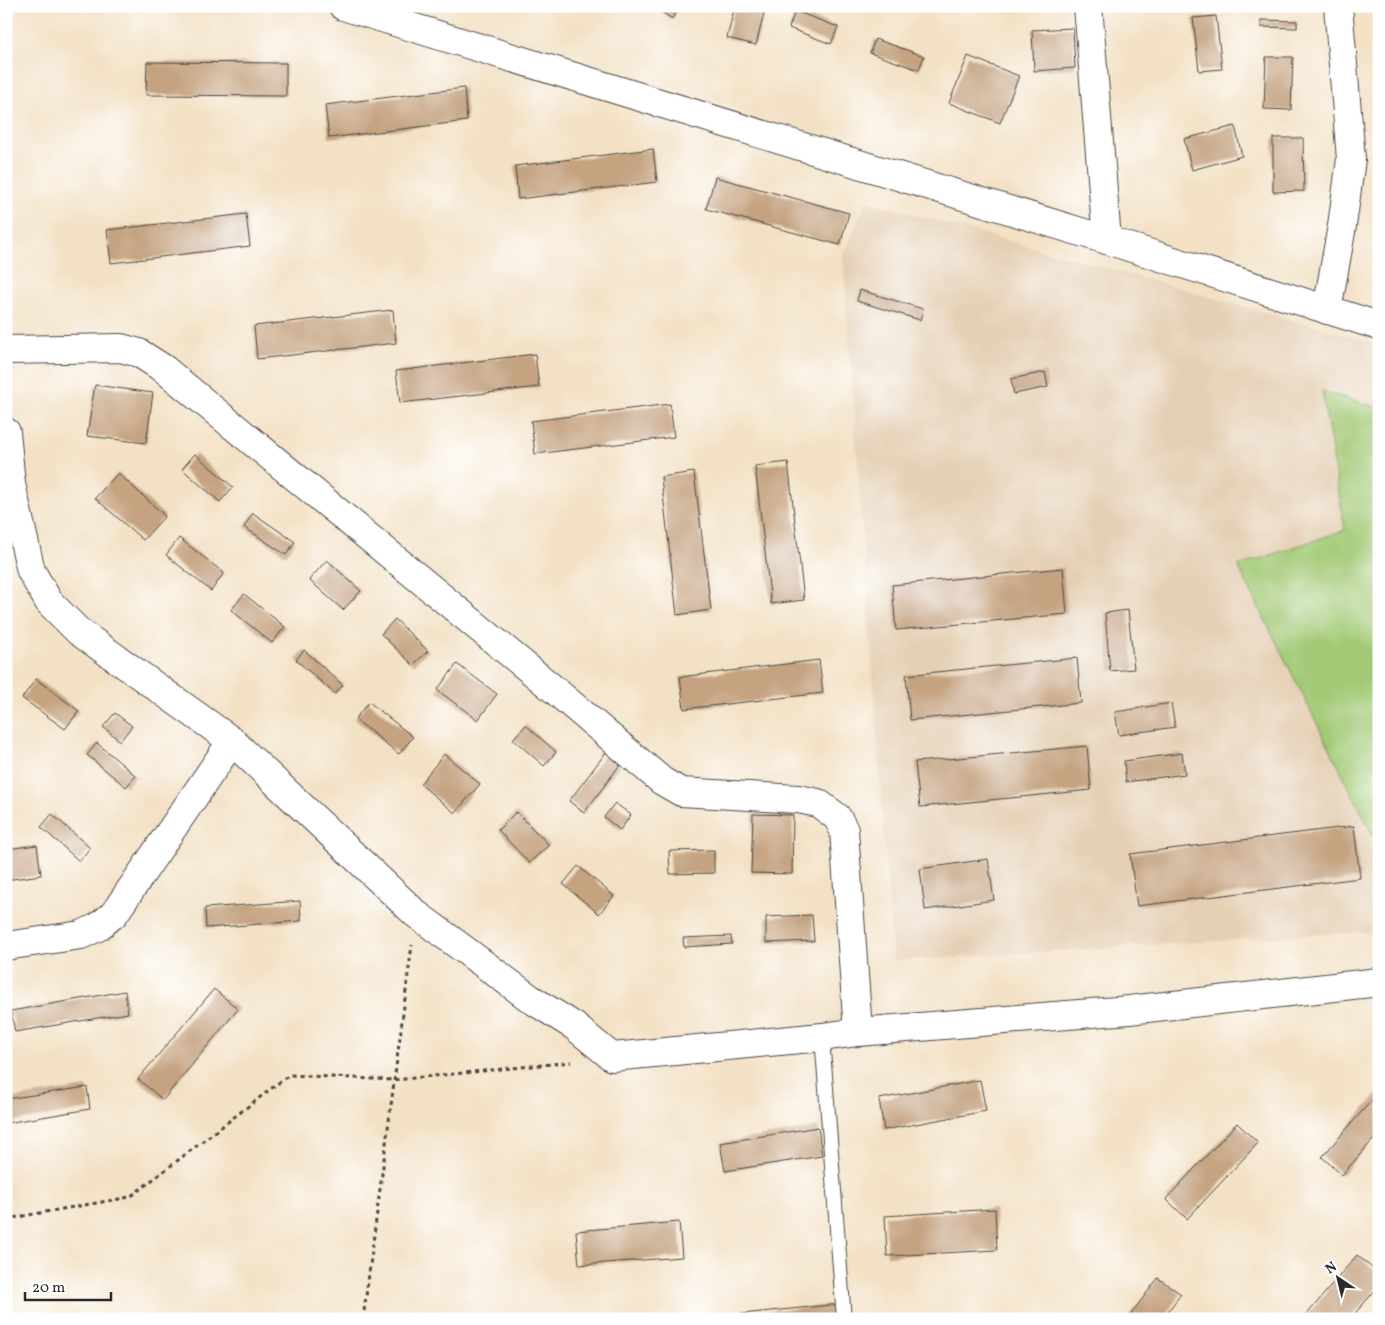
<svg xmlns="http://www.w3.org/2000/svg" width="1385" height="1325" viewBox="0 0 1385 1325" font-family="Vollkorn,serif">
  <style>
    .built { fill: #e5d0b5 }
    .green { fill: #a2c974; stroke: #667a50 }
    .building { fill: #c5a381 }
    .lines { fill: none; stroke-linecap: round; stroke-linejoin: round }
    .lane-casing { stroke: #494642; stroke-width: 16 }
    .street-casing { stroke: #494642; stroke-width: 30 }
    .path { stroke: #494642; stroke-width: 3; stroke-dasharray: 4 4; stroke-linecap: butt }
    .lane { stroke: #fff; stroke-width: 14 }
    .street { stroke: #fff; stroke-width: 28 }
  </style>
  <rect width="100%" height="100%" fill="#fff"/>
  <filter id="ink" filterUnits="userSpaceOnUse"><feTurbulence type="fractalNoise" baseFrequency=".02" numOctaves="2"/><feDisplacementMap in="SourceGraphic" scale="10" xChannelSelector="R" yChannelSelector="G"/><feConvolveMatrix kernelMatrix="1 2 1 2 8 2 1 2 1" color-interpolation-filters="sRGB"/></filter>
  <filter id="wash" filterUnits="userSpaceOnUse"><feTurbulence type="fractalNoise" baseFrequency=".0096" numOctaves="4" result="noise"/><feDisplacementMap in="SourceGraphic" scale="20" xChannelSelector="R" yChannelSelector="G"/><feGaussianBlur stdDeviation="1.12" result="paint"/><feColorMatrix in="noise" values="0 0 0 0 0 0 0 0 0 0 0 0 0 0 0 0 0 1.4 0 .05"/><feComposite in="paint" operator="in"/></filter>
  <g filter="url(#wash)">
    <rect width="100%" height="100%" fill="#f3e1c5"/>
    <!-- built -->
    <path class="built" d="M866,201L1379,344V931L893,961L843,257Z"/>
    <!-- green -->
    <path class="green" d="M1322,391L1379,408V847L1238,566L1345,530Z"/>
    <g id="blocks">
      <!-- building -->
      <g class="building">
        <path d="M653,6H680L672,19Z"/>
        <path d="M735,6H766L756,45L727,38Z"/>
        <path d="M795,11L838,27L831,44L789,28Z"/>
        <path d="M1216,16L1222,69L1199,71L1193,18Z"/>
        <path d="M1261,20L1297,21V28L1261,27Z"/>
        <path d="M1073,28L1075,68L1034,71L1032,30Z"/>
        <path d="M875,39L924,56L919,70L870,53Z"/>
        <path d="M968,56L1019,76L1000,123L949,103Z"/>
        <path d="M1266,57H1293L1291,110L1264,109Z"/>
        <path d="M147,62L286,63V96L146,95Z"/>
        <path d="M464,88L467,121L329,138L325,105Z"/>
        <path d="M1235,126L1242,156L1192,170L1184,139Z"/>
        <path d="M1273,138H1303L1304,191L1273,192Z"/>
        <path d="M653,149L657,182L518,199L515,166Z"/>
        <path d="M715,177L849,213L840,245L706,209Z"/>
        <path d="M246,214L250,246L111,263L107,230Z"/>
        <path d="M860,290L923,309L920,320L857,301Z"/>
        <path d="M393,310L396,343L257,359L254,326Z"/>
        <path d="M535,354L539,387L400,403L396,371Z"/>
        <path d="M1045,372L1048,387L1014,394L1011,379Z"/>
        <path d="M95,385L153,393L146,443L87,436Z"/>
        <path d="M670,404L674,437L535,454L531,421Z"/>
        <path d="M195,454L233,487L220,502L182,469Z"/>
        <path d="M788,462L804,600L771,604L755,466Z"/>
        <path d="M694,472L711,610L677,615L661,477Z"/>
        <path d="M118,473L165,516L143,540L95,498Z"/>
        <path d="M253,513L295,542L286,555L244,527Z"/>
        <path d="M179,538L224,573L211,591L166,555Z"/>
        <path d="M327,560L361,591L343,610L309,580Z"/>
        <path d="M1063,568L1067,614L896,630L892,585Z"/>
        <path d="M244,594L285,627L272,643L231,610Z"/>
        <path d="M1128,610L1134,669L1110,671L1105,613Z"/>
        <path d="M395,619L428,651L413,665L381,634Z"/>
        <path d="M304,650L343,685L335,694L296,660Z"/>
        <path d="M1077,658L1081,703L910,720L906,675Z"/>
        <path d="M819,660L823,693L684,709L680,677Z"/>
        <path d="M457,664L497,694L478,720L437,690Z"/>
        <path d="M36,679L79,711L65,729L22,698Z"/>
        <path d="M369,702L413,737L399,754L355,719Z"/>
        <path d="M1171,703L1175,727L1119,735L1115,712Z"/>
        <path d="M115,713L132,726L120,741L103,727Z"/>
        <path d="M526,725L556,752L544,766L513,739Z"/>
        <path d="M97,743L136,776L126,787L87,755Z"/>
        <path d="M1087,746L1091,790L920,807L915,762Z"/>
        <path d="M607,751L622,762L584,813L569,801Z"/>
        <path d="M1182,753L1185,774L1126,782L1124,761Z"/>
        <path d="M444,754L480,784L455,813L420,784Z"/>
        <path d="M615,803L631,815L620,830L604,817Z"/>
        <path d="M516,812L549,845L529,863L498,830Z"/>
        <path d="M52,814L90,848L79,861L41,827Z"/>
        <path d="M753,814L793,815L792,874L751,873Z"/>
        <path d="M1354,826L1360,878L1137,906L1130,854Z"/>
        <path d="M37,845L41,875L6,880V849Z"/>
        <path d="M714,850V873L670,874L669,851Z"/>
        <path d="M988,859L994,900L925,910L920,869Z"/>
        <path d="M578,866L614,896L599,914L563,884Z"/>
        <path d="M300,901L301,921L206,928L205,908Z"/>
        <path d="M812,915L814,941L766,943V917Z"/>
        <path d="M731,936L732,944L684,947L683,938Z"/>
        <path d="M214,989L238,1009L163,1100L138,1079Z"/>
        <path d="M125,991L128,1013L15,1032L11,1011Z"/>
        <path d="M980,1080L986,1111L884,1130L879,1099Z"/>
        <path d="M87,1087L90,1109L6,1123V1099Z"/>
        <path d="M1379,1092V1133L1342,1175L1322,1157Z"/>
        <path d="M1237,1123L1258,1143L1187,1219L1166,1199Z"/>
        <path d="M818,1127L822,1156L725,1171L720,1143Z"/>
        <path d="M995,1209L997,1250L887,1256L885,1216Z"/>
        <path d="M679,1222L682,1257L579,1265L576,1231Z"/>
        <path d="M1357,1255L1379,1274V1286L1350,1319H1303Z"/>
        <path d="M1158,1278L1181,1294L1162,1319H1127Z"/>
        <path d="M840,1304L842,1319H723L722,1316Z"/>
      </g>
    </g>
  </g>
  <g filter="url(#ink)">
    <use href="#blocks" fill-opacity="0" stroke="#494642" stroke-width="1"/>
    <g class="lines">
      <defs>
        <path id="lane" d="M822,1037L844,1319"/>
        <g id="street">
          <path d="M343,6L1107,240L1379,326"/>
          <path d="M1088,6L1107,240"/>
          <path d="M1327,310L1342,226L1351,159L1338,6"/>
          <path d="M6,350L121,348L139,353L164,369L557,692L662,781L681,792L798,799L818,803L837,817L844,830L858,1032"/>
          <path d="M6,432L11,484L31,571L49,602L78,631L232,741L416,914L531,999L574,1026L612,1057L822,1037L858,1032L1129,1010L1379,982"/>
          <path d="M6,946L81,935L98,927L114,914L232,741"/>
        </g>
      </defs>
      <!-- lane casing -->
      <use href="#lane" class="lane-casing"/>
      <!-- street casing -->
      <use href="#street" class="street-casing"/>
      <!-- path -->
      <g class="path">
        <path d="M6,1219L130,1197L289,1075L394,1080L571,1062"/>
        <path d="M363,1319L412,945"/>
      </g>
      <!-- lane -->
      <use href="#lane" class="lane"/>
      <!-- street -->
      <use href="#street" class="street"/>
    </g>
  </g>
  <!-- margin -->
  <rect width="1385" height="1325" fill="none" stroke="#fff" stroke-width="25"/>
  <!-- north arrow -->
  <g transform="translate(1338 1278) rotate(325)" stroke="#ffffff" stroke-width="4" paint-order="stroke">
  <path d="M0-4L9 19L0 12L-9 19Z" fill="#2b2b2b"/>
  <text y="-8" font-size="14" font-weight="bold" text-anchor="middle" fill="#2b2b2b">N</text>
  </g>
  <!-- scale -->
  <path d="M25 1292v8h86v-8" fill="none" stroke="#2b2b2b" stroke-width="2.5"/>
  <text x="32" y="1292" font-size="15" fill="#2b2b2b" stroke="#ffffff" stroke-width="4" paint-order="stroke">20 m</text>
</svg>
